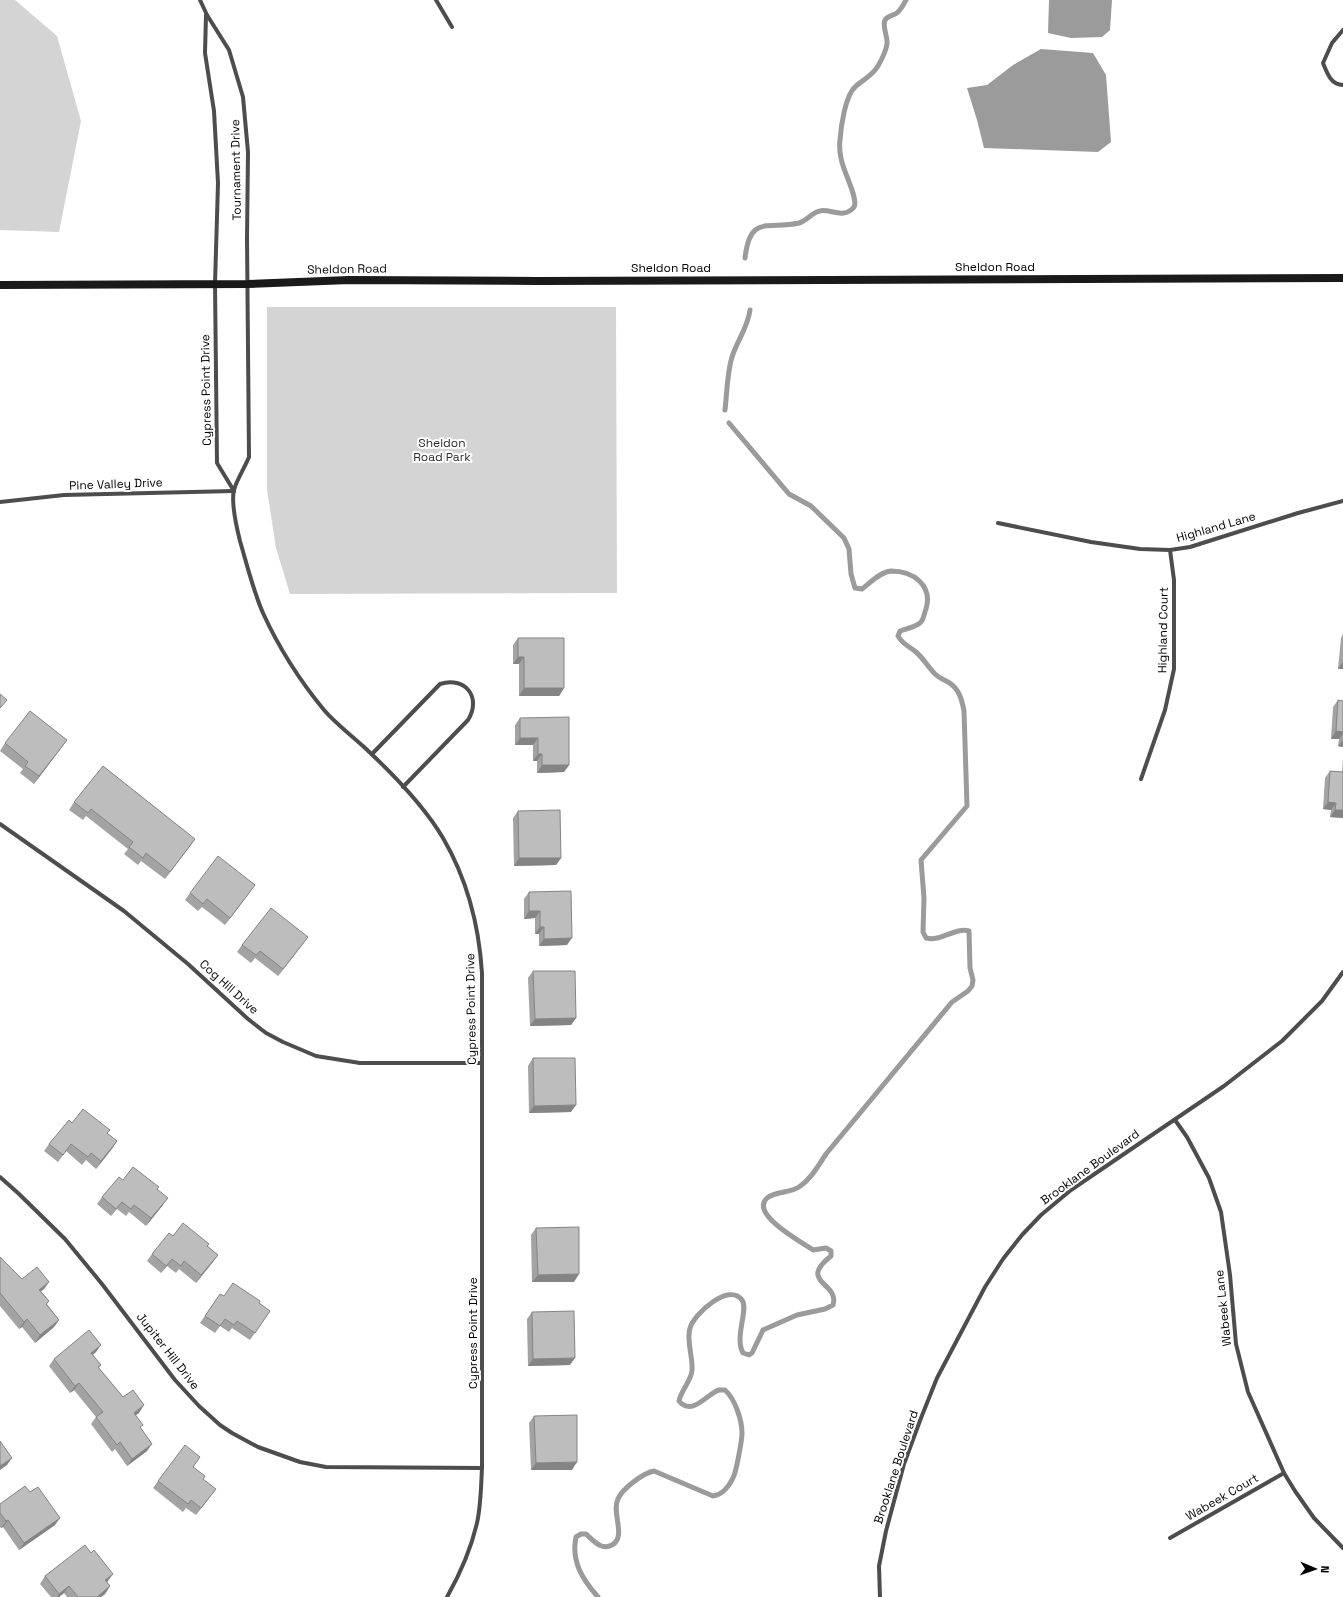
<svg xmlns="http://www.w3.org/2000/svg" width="1343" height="1597" viewBox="0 0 1343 1597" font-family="'Space Grotesk',sans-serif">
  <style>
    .green { fill: #d4d4d4 }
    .water { fill: #9b9b9b }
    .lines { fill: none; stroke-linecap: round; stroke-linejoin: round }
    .stream { stroke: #9b9b9b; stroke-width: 5 }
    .street { stroke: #4d4d4d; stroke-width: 4 }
    .secondary { stroke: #1a1a1a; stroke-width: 8 }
    .wall { fill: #a3a3a3 }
    .shaded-wall { fill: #848484 }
    .building { fill: #bdbdbd; stroke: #848484 }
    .labels { text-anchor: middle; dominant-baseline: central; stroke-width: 4; stroke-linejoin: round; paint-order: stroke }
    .street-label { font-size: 12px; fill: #000; stroke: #fff }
    .park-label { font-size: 12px; fill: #2b2b2b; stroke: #fff }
  </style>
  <rect width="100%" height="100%" fill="#fff"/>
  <!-- green -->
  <g class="green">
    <path d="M0,0H15L57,36L81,121L59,232L0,230Z"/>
    <path d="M267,307H616L617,593L290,594L276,548L267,490Z"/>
  </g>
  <!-- water -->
  <g class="water">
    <path d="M1049,0H1112L1110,30L1102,37L1071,38L1048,33Z"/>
    <path d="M1041,49L1093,53L1106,75L1111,142L1098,152L984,148L977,120L967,88L987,85L1013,65Z"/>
  </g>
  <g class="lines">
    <!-- stream -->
    <g class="stream">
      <path d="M745,258C750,214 768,230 799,223C807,221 812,212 820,211C829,208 844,220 854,207C859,199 842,169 841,158C840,153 839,146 840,140C841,127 845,95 856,86C864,79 872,76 878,66C882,59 886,51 887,44C888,36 882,28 885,20C888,15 894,16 898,12C901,9 904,4 906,0"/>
      <path d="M725,410C727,393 727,373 732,357C737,341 748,327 750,310"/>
      <path d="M598,1597C582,1579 571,1561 576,1537L581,1534H586C593,1540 601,1551 612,1545C627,1537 611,1512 618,1499C622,1489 643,1473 654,1471L713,1496C722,1495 729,1486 733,1478C736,1473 742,1440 742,1433C742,1420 735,1399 725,1390C723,1390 721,1390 719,1390C708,1393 692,1417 679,1401C681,1390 692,1380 692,1370C693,1356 686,1341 690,1328C694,1314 729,1282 742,1300C749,1309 734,1337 743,1353L749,1355L752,1353L763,1330L797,1315L825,1309L833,1305C840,1282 797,1283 831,1256V1251L826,1248L813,1250C803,1243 749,1214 767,1198C776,1191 790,1193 799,1187C811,1179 818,1166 826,1154L952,1002L968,991L972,986L973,980L970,968L969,931C955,927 941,942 926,938L923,932L924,898L921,860L967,806L964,711C962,700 959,688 948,682C943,679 939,678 935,674C928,667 924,659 916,652C909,646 902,644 898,636L900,631C906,629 915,627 920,623C924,620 924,613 926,609C933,585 913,571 891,571C880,572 870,583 862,589L855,588L851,574L849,549L844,538L811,506L789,494L729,423"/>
    </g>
    <!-- street -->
    <g class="street">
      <path d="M200,0L207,15L229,50L243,97L248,152L247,238L249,457C245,467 236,481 234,490C231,502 237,529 240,541C247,565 253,590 263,613C278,646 301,682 324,710C335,723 351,735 364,747C392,773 423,804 443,838C467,879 479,926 482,973V1468C481,1486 481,1505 477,1523C471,1549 460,1574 447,1597"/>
      <path d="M436,0L452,27"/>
      <path d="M206,15L205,53L214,111L218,183L215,284L217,463L234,491"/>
      <path d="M1343,30L1332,43L1323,63C1327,73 1331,85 1343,85"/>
      <path d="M0,502L64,495L234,491"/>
      <path d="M998,523L1091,542L1140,549L1170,550L1190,547L1298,513L1343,501"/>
      <path d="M372,754L440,684C465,676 482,697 468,720L403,787"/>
      <path d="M1141,779L1165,710L1174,669V580L1170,550"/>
      <path d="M0,824L124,911L188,964L248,1019L266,1033L283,1042L316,1056L360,1063H482"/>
      <path d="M1175,1120L1187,1137L1209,1178L1221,1212L1230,1275L1236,1344L1248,1392L1284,1473L1295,1491L1314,1518L1343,1548"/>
      <path d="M0,1177L18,1193L65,1239L102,1284L175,1380L199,1406L220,1425L232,1433L258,1447L300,1462L326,1467L482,1468"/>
      <path d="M1170,1538L1284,1473"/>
      <path d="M880,1597L879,1566L886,1531L904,1464L921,1418L937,1378L985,1287L1003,1259L1022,1235L1041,1215L1071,1190L1224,1086L1282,1041L1322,1001L1343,972"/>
    </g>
    <!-- secondary -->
    <path class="secondary" d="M0,285L248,284L349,280L537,281L1343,278"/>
  </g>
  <!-- wall -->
  <g class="wall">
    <path d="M1343,634V669H1338L1341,638Z"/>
    <path d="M518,638L564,688L559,696H519V664H513V645Z"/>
    <path d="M1338,700L1343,701V747L1338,746L1339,739H1331L1333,707Z"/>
    <path d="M520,718L569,765L564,772L537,773V761H533V745H515V725Z"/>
    <path d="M67,740L34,784L20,773L23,769L0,751L5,743Z"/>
    <path d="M1343,759V818L1330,817L1331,810L1323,809L1325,778L1330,771L1342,772Z"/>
    <path d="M74,802L195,839L165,879L141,861L138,865L124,854L128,849L86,816L83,820L69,810Z"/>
    <path d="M518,811L561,858L556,865L514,866L513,818Z"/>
    <path d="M250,892L225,925L202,907L198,911L185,900L190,893Z"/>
    <path d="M529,892L567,945L539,946V934H535V918L524,919V899Z"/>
    <path d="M308,937L278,976L255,958L251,963L237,952L242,945Z"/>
    <path d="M533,971L576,1018L571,1025L530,1026L528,978Z"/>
    <path d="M533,1058L571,1112L529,1113L528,1066Z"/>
    <path d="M72,1123L110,1130L107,1134L117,1141L96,1169L86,1160L82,1165L66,1151L58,1162L44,1151L49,1144Z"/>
    <path d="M123,1180L157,1189L163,1205L146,1226L129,1212L126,1216L117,1209L111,1216L97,1204L102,1197Z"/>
    <path d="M536,1228L574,1282H532L531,1235Z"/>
    <path d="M173,1236L207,1246L218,1255L196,1283L179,1269L176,1273L167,1266L161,1273L147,1261L152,1254Z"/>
    <path d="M0,1257L22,1279L49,1282L44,1289L41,1291L49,1301L47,1304L59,1320L54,1327L35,1343L22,1327L19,1329L0,1306Z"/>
    <path d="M220,1294L224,1296L259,1303L270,1311L250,1340L232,1328L229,1332L220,1326L215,1333L200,1323Z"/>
    <path d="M532,1312L570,1365L528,1366L527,1319Z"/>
    <path d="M96,1352L93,1355L101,1365L99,1368L123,1397L139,1413L135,1415L141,1428L147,1451L127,1466L115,1449L112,1452L91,1424L96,1417L74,1390L70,1393L49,1366L54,1359Z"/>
    <path d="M534,1416L572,1470H531L529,1423Z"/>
    <path d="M193,1467L203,1479L211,1496L196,1515L186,1508L183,1512L153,1488L158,1481Z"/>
    <path d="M0,1504L55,1525L19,1550L3,1527L1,1528L0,1527Z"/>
    <path d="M45,1576L108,1581L107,1582L110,1586L105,1594L101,1597H67L64,1593L59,1597H51L40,1584Z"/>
  </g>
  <!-- shaded-wall -->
  <g class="shaded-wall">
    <path d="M518,657H524L519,664H513Z"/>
    <path d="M1343,662V669H1338Z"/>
    <path d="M524,688H564L559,696H519Z"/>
    <path d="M1336,731L1343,732V734L1339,739H1331Z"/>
    <path d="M520,738H538L533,745H515Z"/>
    <path d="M67,740L62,747L34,784L39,776Z"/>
    <path d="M1343,740V747L1338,746Z"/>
    <path d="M538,754H542L537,761H533Z"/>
    <path d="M542,765H569L564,772L537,773Z"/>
    <path d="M1328,802L1336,803L1331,810L1323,809Z"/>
    <path d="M1335,810H1343V818L1330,817Z"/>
    <path d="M195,839L190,846L165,879L170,872Z"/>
    <path d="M519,858H561L556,865L514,866Z"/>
    <path d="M255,885L250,892L225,925L230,918Z"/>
    <path d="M529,911H540L535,918L524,919Z"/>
    <path d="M540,927H544L539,934H535Z"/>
    <path d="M308,937L303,944L278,976L283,969Z"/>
    <path d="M572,938L567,945L539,946L544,939Z"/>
    <path d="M576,1018L571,1025L530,1026L535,1019Z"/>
    <path d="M576,1105L571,1112L529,1113L534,1106Z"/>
    <path d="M117,1141L112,1149L96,1169L101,1161Z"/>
    <path d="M168,1198L163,1205L146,1226L151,1218Z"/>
    <path d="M218,1255L213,1262L196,1283L201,1275Z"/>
    <path d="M172,1259L167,1266L161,1273L166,1266Z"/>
    <path d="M579,1274L574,1282H532L538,1275Z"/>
    <path d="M49,1282L44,1289L34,1297L39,1290Z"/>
    <path d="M27,1319L22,1327L19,1329L24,1322Z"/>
    <path d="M59,1320L54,1327L35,1343L40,1335Z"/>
    <path d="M101,1345L96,1352L86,1360L91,1353Z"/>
    <path d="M575,1358L570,1365L528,1366L533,1359Z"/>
    <path d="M79,1383L74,1390L70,1393L75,1386Z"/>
    <path d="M144,1405L139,1413L129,1420L134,1413Z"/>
    <path d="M152,1444L147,1451L127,1466L132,1459Z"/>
    <path d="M12,1458L7,1465L0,1470V1466Z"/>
    <path d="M577,1462L572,1470H531L536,1463Z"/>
    <path d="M60,1518L55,1525L19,1550L24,1543Z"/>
    <path d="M8,1520L3,1527L1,1528L6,1521Z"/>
    <path d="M113,1574L108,1581L100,1587L105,1580Z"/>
    <path d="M69,1586L64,1593L59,1597H57L59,1594Z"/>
    <path d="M110,1586L105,1594L101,1597H97Z"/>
  </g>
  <!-- building -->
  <g class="building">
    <path d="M518,638H564V688H524V657H518Z"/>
    <path d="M0,694L7,700L0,708Z"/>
    <path d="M1338,700L1343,701V732L1336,731Z"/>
    <path d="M30,711L67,740L39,776L25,766L28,762L5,743Z"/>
    <path d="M569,717V765H542V754H538V738H520V718Z"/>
    <path d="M103,766L195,839L170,872L146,853L143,858L129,847L133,842L91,809L88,813L74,802Z"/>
    <path d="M1330,771L1343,772V810H1335L1336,803L1328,802Z"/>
    <path d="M560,810L561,858H519L518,811Z"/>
    <path d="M218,856L255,885L230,918L207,899L203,904L190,893Z"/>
    <path d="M571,891L572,938L544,939V927H540V911H529V892Z"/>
    <path d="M271,908L308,937L283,969L260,951L256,955L242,945Z"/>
    <path d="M533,971H575L576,1018L535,1019Z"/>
    <path d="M533,1058H575L576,1105L534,1106Z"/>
    <path d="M83,1109L110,1130L107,1133L117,1141L101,1161L91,1153L88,1157L71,1144L63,1155L49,1144L69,1120L72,1123Z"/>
    <path d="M133,1167L159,1187L157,1189L168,1198L151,1218L134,1205L131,1209L122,1202L116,1209L102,1197L119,1177L123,1180Z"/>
    <path d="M183,1223L209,1244L207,1246L218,1255L201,1275L184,1261L181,1266L172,1259L166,1266L152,1254L169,1233L173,1236Z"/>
    <path d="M579,1227V1274L538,1275L536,1228Z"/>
    <path d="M0,1257L22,1279L37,1267L49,1282L39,1290L49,1301L46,1304L59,1320L40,1335L27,1319L24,1322L0,1293Z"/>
    <path d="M233,1283L260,1301L259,1303L270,1311L255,1333L237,1321L234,1325L225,1319L220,1326L205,1316L220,1294L224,1296Z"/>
    <path d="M574,1311L575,1358L533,1359L532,1312Z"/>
    <path d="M89,1330L101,1345L91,1353L101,1365L98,1367L123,1397L133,1390L144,1405L134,1413L143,1425L140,1427L152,1444L132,1459L120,1442L117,1445L96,1417L103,1412L79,1383L75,1386L54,1359Z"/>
    <path d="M577,1415V1462L536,1463L534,1416Z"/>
    <path d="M0,1441L12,1458L0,1466Z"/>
    <path d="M185,1445L200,1457L193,1467L205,1476L203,1479L216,1489L201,1508L191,1500L188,1504L158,1481Z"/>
    <path d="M25,1486L30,1492L38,1487L60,1518L24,1543L8,1520L6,1521L0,1513V1504Z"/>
    <path d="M85,1545L91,1553L94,1550L113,1574L105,1580L110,1586L97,1597H78L69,1586L59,1594L45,1576Z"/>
  </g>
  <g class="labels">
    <!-- street labels -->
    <g class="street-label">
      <text transform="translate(236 170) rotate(-91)">Tournament Drive</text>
      <text x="995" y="267">Sheldon Road</text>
      <text x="671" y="268">Sheldon Road</text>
      <text transform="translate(347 269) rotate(-1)">Sheldon Road</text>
      <text transform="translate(206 390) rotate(-91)">Cypress Point Drive</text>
      <text transform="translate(116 484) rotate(-2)">Pine Valley Drive</text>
      <text transform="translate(1216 527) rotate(-16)">Highland Lane</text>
      <text transform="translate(1163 630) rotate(-89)">Highland Court</text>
      <text transform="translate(229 987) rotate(42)">Cog Hill Drive</text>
      <text transform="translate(471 1009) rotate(-91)">Cypress Point Drive</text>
      <text transform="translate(1090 1167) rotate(-36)">Brooklane Boulevard</text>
      <text transform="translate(1223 1308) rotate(-96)">Wabeek Lane</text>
      <text transform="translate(473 1333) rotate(-90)">Cypress Point Drive</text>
      <text transform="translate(168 1351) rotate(52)">Jupiter Hill Drive</text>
      <text transform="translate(896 1467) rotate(-72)">Brooklane Boulevard</text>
      <text transform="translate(1222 1497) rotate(-30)">Wabeek Court</text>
    </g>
    <!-- park labels -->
    <g class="park-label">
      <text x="442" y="443">Sheldon<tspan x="442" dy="14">Road Park</tspan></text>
    </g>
  </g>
  <!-- north arrow -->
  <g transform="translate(1315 1569) rotate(92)" stroke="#ffffff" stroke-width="3" paint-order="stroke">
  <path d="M0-3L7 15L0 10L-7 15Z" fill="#000000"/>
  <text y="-6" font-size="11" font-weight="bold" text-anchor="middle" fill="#000000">N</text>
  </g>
</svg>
